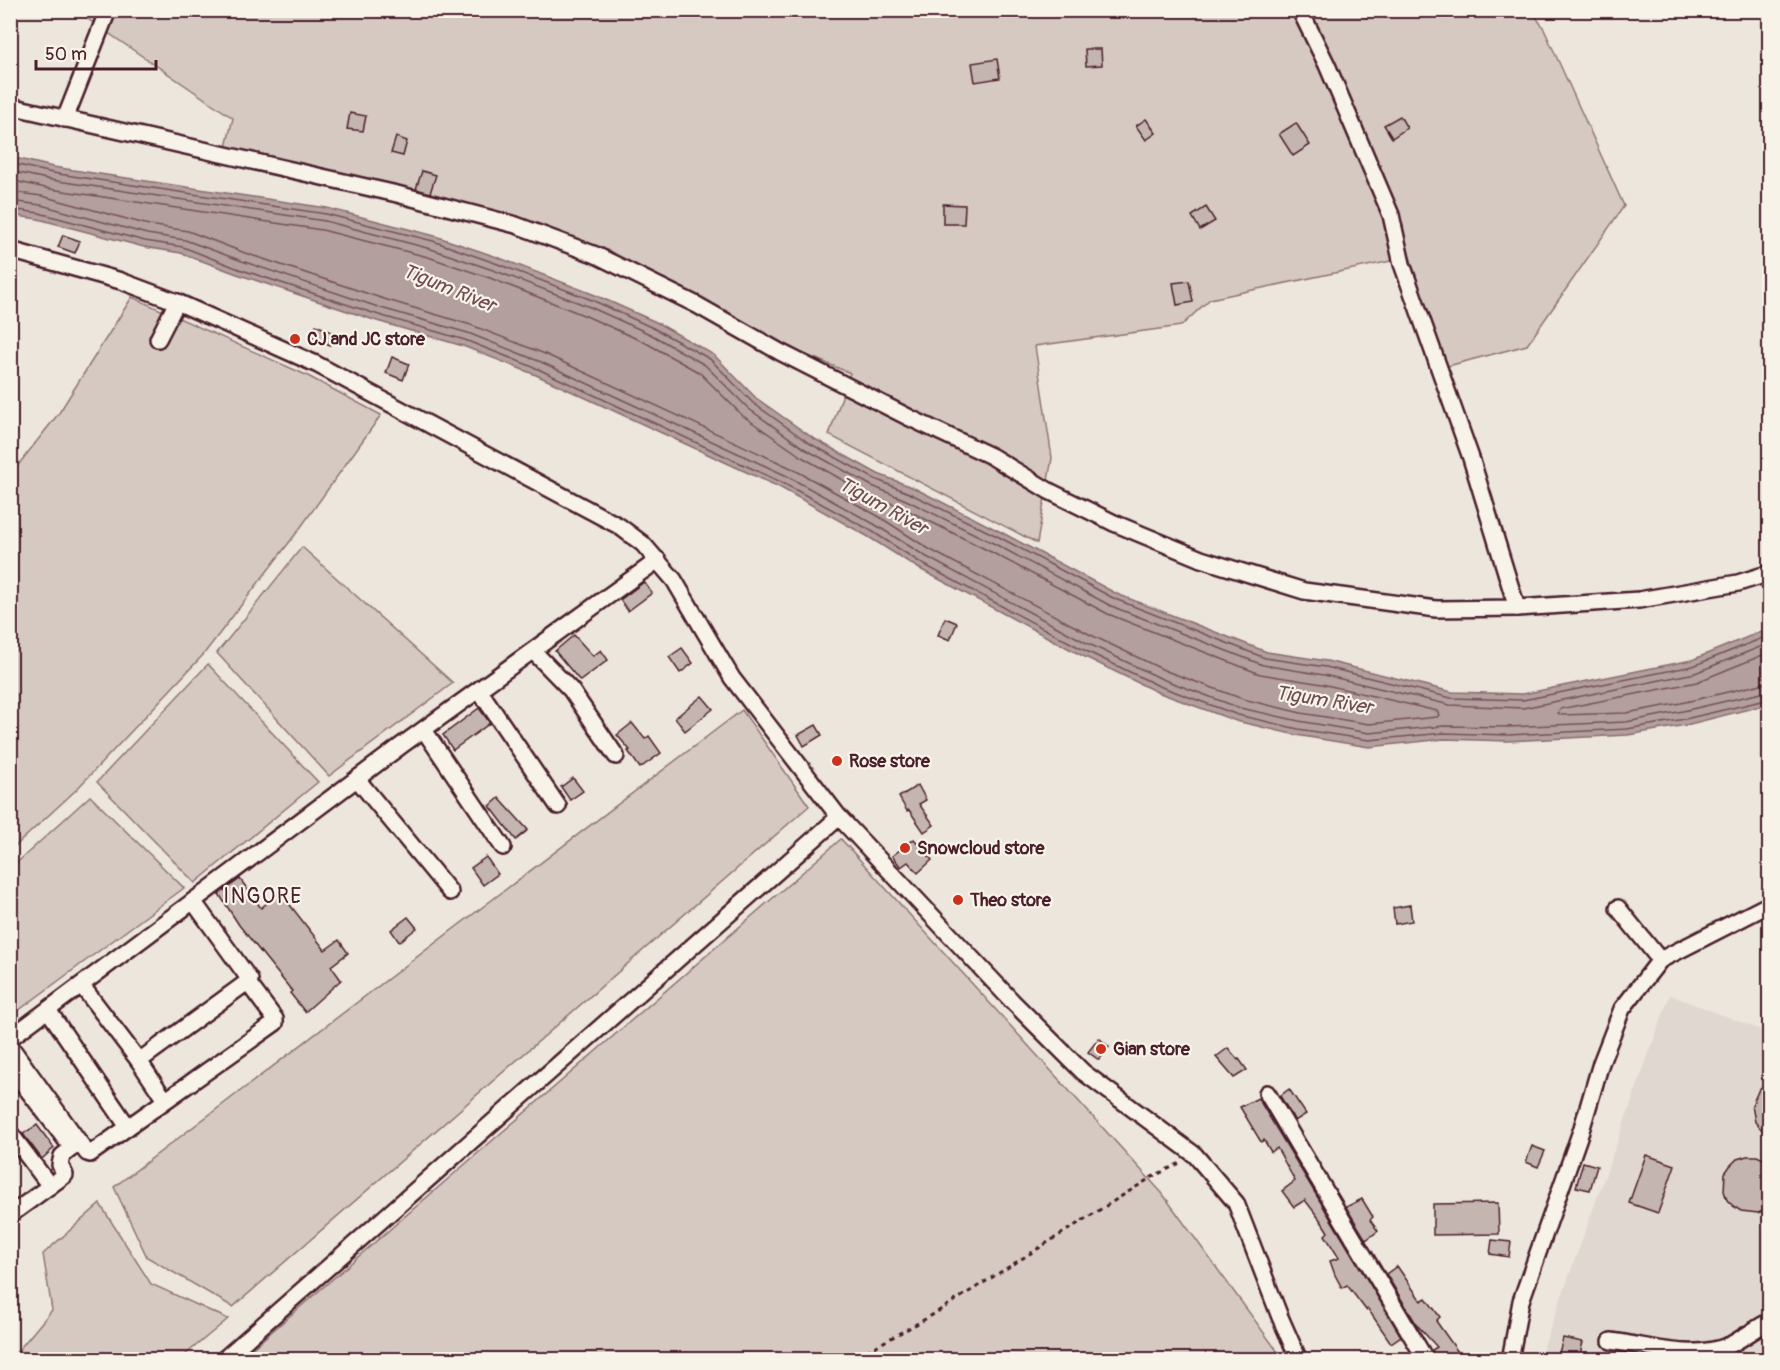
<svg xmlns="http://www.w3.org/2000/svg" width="1780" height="1370" viewBox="0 0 1780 1370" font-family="Pangolin,sans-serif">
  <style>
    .built { fill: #e0d7d0 }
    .green { fill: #d5c9c2; stroke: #907476; stroke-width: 1.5 }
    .water { fill: #b39f9d; stroke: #896c6f; stroke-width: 1.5 }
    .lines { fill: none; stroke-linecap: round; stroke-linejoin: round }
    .shore { stroke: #745259; stroke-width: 1.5 }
    .building { fill: #c4b5b0; stroke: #4a1f2b; stroke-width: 1.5 }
    .minor-casing { stroke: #4a1f2b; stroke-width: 20 }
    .path { stroke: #4a1f2b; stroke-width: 3; stroke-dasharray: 4.5 4.5; stroke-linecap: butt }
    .minor { stroke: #f7f3e8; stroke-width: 15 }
    .poi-dot { fill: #c8321e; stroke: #f7f3e8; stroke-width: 2 }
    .labels { text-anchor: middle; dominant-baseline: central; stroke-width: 4.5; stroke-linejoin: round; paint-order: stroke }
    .poi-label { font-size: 18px; font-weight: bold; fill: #4a1f2b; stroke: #f7f3e8; text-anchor: start }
    .water-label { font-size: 20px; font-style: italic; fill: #6f4c53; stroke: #f7f3e8 }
    .quarter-label { font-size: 21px; letter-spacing: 1.5px; fill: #4a1f2b; stroke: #f7f3e8 }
  </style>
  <rect width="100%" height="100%" fill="#ece6dd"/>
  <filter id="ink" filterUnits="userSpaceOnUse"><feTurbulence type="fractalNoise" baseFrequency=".0167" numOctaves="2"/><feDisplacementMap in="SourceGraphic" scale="12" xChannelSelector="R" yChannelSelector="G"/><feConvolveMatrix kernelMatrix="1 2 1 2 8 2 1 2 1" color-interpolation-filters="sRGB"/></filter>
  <g filter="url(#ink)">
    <!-- built -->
    <path class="built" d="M1670,995L1769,1033V1359L1539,1360Z"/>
    <!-- green -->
    <g class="green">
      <path d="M76,11H1532L1543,27L1624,206L1527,345L1444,367L1410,257L1210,299L1181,326L1035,346L1052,458L1037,543L829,435L850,373L785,346L702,298L600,248L521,220L226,147L233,118Z"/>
      <path d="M132,297L306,375L381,415L298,531L203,655L76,790L11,850V474L59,413Z"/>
      <path d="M302,547L453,683L329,776L217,653Z"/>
      <path d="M208,664L318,782L195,883L97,782Z"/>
      <path d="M742,710L809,806L233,1307L147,1257L114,1187Z"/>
      <path d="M90,796L184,888L11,1016V868Z"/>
      <path d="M841,839L1162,1193L1283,1359H240Z"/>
      <path d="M100,1204L151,1284L228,1319L180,1359H11L52,1310L43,1254Z"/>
    </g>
    <!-- water -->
    <path class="water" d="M11,157L53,167L327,208L435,236L497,257L595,295L656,322L714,355L756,398L813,438L878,474L912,487L1001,532L1117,594L1267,652L1327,661L1452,692L1523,694L1692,660L1769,628V704L1686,725L1628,735L1507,741L1444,739L1369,747L1296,735L1236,721L1157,692L1079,654L918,568L867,536L781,488L536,375L463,346L377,321L237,274L181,253L144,247L38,219L11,215Z"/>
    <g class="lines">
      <!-- shore -->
      <g class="shore">
        <path d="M10,163L52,173L326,214L433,241L495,263L592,300L653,328L710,359L753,403L809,443L875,479L909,493L999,537L1115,599L1265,658L1326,667L1451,698L1523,700L1693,666L1770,635"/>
        <path d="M10,171L51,180L325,221L431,249L493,270L590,307L650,334L705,365L749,409L805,449L872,486L906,500L995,544L1111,606L1263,665L1324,675L1450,705L1523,708L1695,673L1770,643"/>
        <path d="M10,180L50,189L322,230L428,257L490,278L586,316L646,343L700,373L743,416L802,457L867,494L903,508L991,552L1108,614L1260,674L1322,684L1437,711L1439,715L1437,717L1369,724L1301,713L1243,699L1166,671L1089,634L929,549L878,516L791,468L545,354L471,325L384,299L245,253L188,231L149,225L42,196L10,192"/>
        <path d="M10,201L41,205L147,234L185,240L242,261L381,308L468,333L541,362L787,476L874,524L925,556L1085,642L1162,679L1240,708L1299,721L1369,733L1444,726L1507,727L1626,722L1683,711L1770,691"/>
        <path d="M10,209L39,213L145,241L183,247L239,269L379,315L465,340L538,369L783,483L870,530L921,563L1082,649L1159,686L1238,715L1298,729L1369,740L1444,733L1507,735L1627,729L1685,719L1770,699"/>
        <path d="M1770,652L1697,682L1560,709L1558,713L1561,715L1626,713L1681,703L1770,682"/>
      </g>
    </g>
    <!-- building -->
    <g class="building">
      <path d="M1085,49H1101L1102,65L1086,66Z"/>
      <path d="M997,59L1000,78L975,82L972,63Z"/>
      <path d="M350,113L366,116L363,131L347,129Z"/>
      <path d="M1400,116L1407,128L1392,138L1384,125Z"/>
      <path d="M1146,119L1156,133L1146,140L1136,126Z"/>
      <path d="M1296,123L1310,145L1293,156L1279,134Z"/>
      <path d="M396,137L407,141L403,156L391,153Z"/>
      <path d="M422,171L436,175L430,193L416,189Z"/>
      <path d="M943,204L965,205L964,224H943Z"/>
      <path d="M1206,207L1215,221L1200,230L1192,216Z"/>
      <path d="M63,235L80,241L75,253L58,247Z"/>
      <path d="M1189,281L1193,302L1177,305L1173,283Z"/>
      <path d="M316,325L336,334L330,345L311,336Z"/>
      <path d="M392,357L409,364L403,380L386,373Z"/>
      <path d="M644,582L652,593L628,611L620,600Z"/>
      <path d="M945,618L957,623L950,640L938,635Z"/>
      <path d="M574,635L593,656L601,650L608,660L580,681L555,651Z"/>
      <path d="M682,648L693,663L680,673L669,657Z"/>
      <path d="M702,696L713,709L685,731L675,718Z"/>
      <path d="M479,708L490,723L453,750L443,735Z"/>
      <path d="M632,723L645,739L649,736L661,753L640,768L628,751L630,750L617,735Z"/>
      <path d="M816,725L822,735L804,746L798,735Z"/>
      <path d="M573,778L583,791L570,800L561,787Z"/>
      <path d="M918,785L926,800L919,804L934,825L924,832L909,810L907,811L899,797Z"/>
      <path d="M499,798L528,830L516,840L490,806Z"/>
      <path d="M914,839L932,860L918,873L908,862L901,867L892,856Z"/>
      <path d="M486,857L498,874L483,885L471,868Z"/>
      <path d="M240,879L261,908L280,892L325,950L339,940L348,953L331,966L341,980L305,1012L290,993L292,991L239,925L219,894Z"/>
      <path d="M1410,905L1412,921L1395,924L1393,908Z"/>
      <path d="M408,917L417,928L399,942L391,930Z"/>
      <path d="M1099,1038L1109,1047L1099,1060L1088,1052Z"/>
      <path d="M1228,1048L1238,1060L1239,1059L1247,1070L1234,1078L1216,1057Z"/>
      <path d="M1770,1081V1139L1755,1122L1752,1105L1759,1089Z"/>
      <path d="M1289,1089L1306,1114L1295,1121L1280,1096Z"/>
      <path d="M1258,1098L1401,1336L1391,1343L1368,1309L1366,1310L1347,1285L1342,1288L1335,1275L1330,1261L1339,1258L1325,1235L1328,1232L1321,1221L1305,1200L1294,1207L1282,1191L1295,1181L1277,1148L1271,1152L1264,1140L1261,1142L1240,1107Z"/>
      <path d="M37,1125L54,1148L42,1159L23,1134Z"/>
      <path d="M1532,1146L1545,1151L1538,1167L1526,1162Z"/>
      <path d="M1646,1155L1675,1165L1658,1213L1629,1203Z"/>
      <path d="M1747,1156H1757L1770,1162V1208L1758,1213L1741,1211L1733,1206L1727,1200L1724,1191L1725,1173L1730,1166L1737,1159Z"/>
      <path d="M1583,1162L1597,1166L1590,1190L1576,1187Z"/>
      <path d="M1362,1199L1373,1217L1370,1220L1378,1231L1366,1240L1346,1207Z"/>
      <path d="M1498,1203L1499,1234L1433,1235V1204Z"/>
      <path d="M1492,1240L1511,1242L1509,1257L1490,1254Z"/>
      <path d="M1397,1266L1421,1301L1426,1298L1440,1317L1436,1321L1463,1359H1436L1432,1350L1437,1347L1417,1325L1386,1274Z"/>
      <path d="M1563,1338L1583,1342L1579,1358L1559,1353Z"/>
    </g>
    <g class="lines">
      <defs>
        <g id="minor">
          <path d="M1300,10L1327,65L1391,215L1402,264L1471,458L1517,608"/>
          <path d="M10,106L397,194L516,225L596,255L697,305L780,352L910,418L991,456L1049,491L1114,523L1201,559L1304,591L1436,609L1517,608L1639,600L1738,583L1770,573"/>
          <path d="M65,119L108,10"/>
          <path d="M10,250L121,281L177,302L316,364L619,526L643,544L674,580L732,678L839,817L1012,1001L1083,1072L1195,1155L1236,1203L1280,1317L1299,1360"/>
          <path d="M158,339L177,302"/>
          <path d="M533,651L571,690L616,756"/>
          <path d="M479,690L558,806"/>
          <path d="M424,730L503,847"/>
          <path d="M357,779L450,892"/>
          <path d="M1618,908L1660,960"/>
          <path d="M82,986L139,1061"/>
          <path d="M48,1010L128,1127"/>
          <path d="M10,1038L402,745L658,560"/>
          <path d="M10,1046L87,1153L90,1154L275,1023V1019L248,983"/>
          <path d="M10,1067L72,1148L62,1156L60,1165L65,1175L10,1215"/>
          <path d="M1267,1093L1426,1360"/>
          <path d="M165,1100L139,1061L250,980L193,901"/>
          <path d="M10,1133L50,1186"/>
          <path d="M1611,1341C1650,1346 1692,1361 1730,1345C1743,1338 1756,1328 1770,1321"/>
          <path d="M223,1360L839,817"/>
          <path d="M1510,1360L1521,1301L1581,1131L1601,1063L1622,1009L1660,960L1770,904"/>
        </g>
      </defs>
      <!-- minor casing -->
      <use href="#minor" class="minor-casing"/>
      <!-- path -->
      <path class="path" d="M851,1360L929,1317L1152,1177L1180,1163"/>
      <!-- minor -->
      <use href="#minor" class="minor"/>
    </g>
  </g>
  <!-- markers -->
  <g class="poi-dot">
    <circle cx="295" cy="339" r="6"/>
    <circle cx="837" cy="761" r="6"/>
    <circle cx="905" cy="848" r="6"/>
    <circle cx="958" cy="900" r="6"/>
    <circle cx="1101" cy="1049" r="6"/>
  </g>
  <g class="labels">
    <!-- poi labels -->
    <g class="poi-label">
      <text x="307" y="339">CJ and JC store</text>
      <text x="849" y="761">Rose store</text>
      <text x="917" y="848">Snowcloud store</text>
      <text x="970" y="900">Theo store</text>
      <text x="1113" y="1049">Gian store</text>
    </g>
    <!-- water labels -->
    <g class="water-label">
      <text transform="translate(449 288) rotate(22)">Tigum River</text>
      <text transform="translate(883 506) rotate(29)">Tigum River</text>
      <text transform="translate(1324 700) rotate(9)">Tigum River</text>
    </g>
    <!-- quarter labels -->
    <g class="quarter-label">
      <text x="263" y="896">INGORE</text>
    </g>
  </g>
  <!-- margin -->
  <rect width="1780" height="1370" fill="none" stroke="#f7f3e8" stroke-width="36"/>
  <rect x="18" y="18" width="1744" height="1334" fill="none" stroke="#4a1f2b" stroke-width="2" filter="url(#ink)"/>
  <!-- scale -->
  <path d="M36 60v9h120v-9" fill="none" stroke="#4a1f2b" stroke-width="3"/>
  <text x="45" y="60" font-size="18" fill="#4a1f2b" stroke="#f7f3e8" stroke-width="4.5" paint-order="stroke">50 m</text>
</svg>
